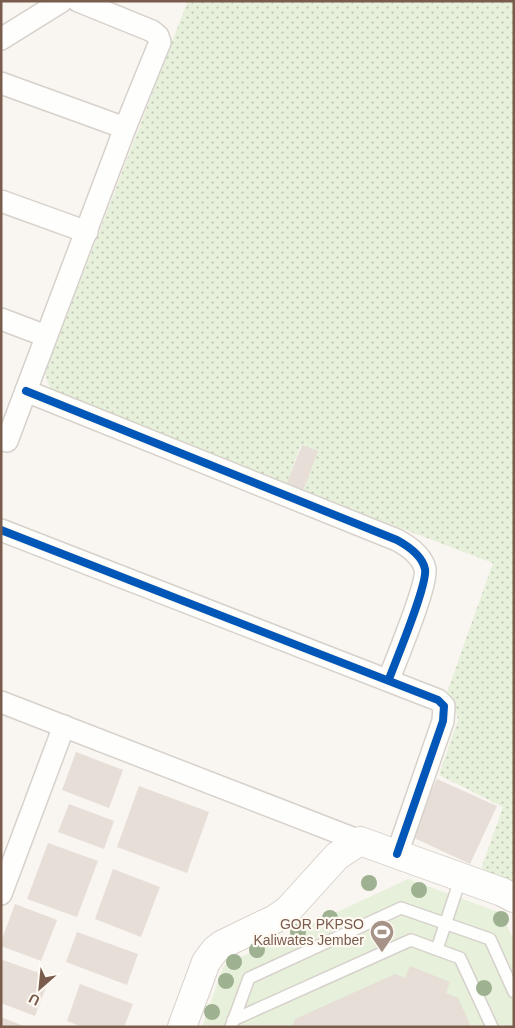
<svg xmlns="http://www.w3.org/2000/svg" width="515" height="1028" viewBox="0 0 515 1028" font-family="Helvetica,sans-serif">
  <style>
    .grass { fill: url(#grass-dots) }
    .pitch { fill: #e7f0db }
    .building { fill: #e6ded7 }
    .lines { fill: none; stroke-linecap: round; stroke-linejoin: round }
    .service-casing { stroke: #d7d1cb; stroke-width: 14 }
    .minor-casing { stroke: #d7d1cb; stroke-width: 24 }
    .tertiary-casing { stroke: #d7d1cb; stroke-width: 30 }
    .service { stroke: #fefefd; stroke-width: 11 }
    .minor { stroke: #fefefd; stroke-width: 21 }
    .tertiary { stroke: #fefefd; stroke-width: 28 }
    .cycleway-casing { stroke: #fffaf3; stroke-width: 11 }
    .cycleway { stroke: #0057b8; stroke-width: 8 }
    .tree { fill: #9eb190 }
    .labels { text-anchor: middle; dominant-baseline: central; stroke-width: 4.5; stroke-linejoin: round; paint-order: stroke }
    .poi-label { font-size: 14px; fill: #7a5c4d; stroke: #fffaf3; text-anchor: end }
  </style>
  <defs>
    <pattern id="grass-dots" width="8" height="8" patternUnits="userSpaceOnUse" patternTransform="scale(1.25)"><rect width="8" height="8" fill="#e7f0db"/><path d="M2 2h.1M6 6h.1" fill="none" stroke="#c0c6b4" stroke-width="1.8" stroke-linecap="round"/></pattern>
  </defs>
  <rect width="100%" height="100%" fill="#f9f5f0"/>
  <!-- grass -->
  <path class="grass" d="M183,1H514V887L487,873L483,870L482,866L503,807L439,775L458,720L455,709L445,698L493,563L303,491L318,451L301,445L286,485L51,393L45,373L187,3Z"/>
  <!-- pitch -->
  <path class="pitch" d="M408,879L501,913L514,941V1027H202L224,965Z"/>
  <!-- building -->
  <g class="building">
    <path d="M302,445L318,451L303,491L286,485Z"/>
    <path d="M76,752L123,770L109,808L62,790Z"/>
    <path d="M437,779L497,806L470,864L410,836Z"/>
    <path d="M139,786L209,812L187,873L117,847Z"/>
    <path d="M69,804L114,821L104,849L58,832Z"/>
    <path d="M48,843L98,861L77,917L27,899Z"/>
    <path d="M113,869L160,887L141,937L95,919Z"/>
    <path d="M15,904L57,920L41,961L1,946V942Z"/>
    <path d="M77,932L138,954L127,985L66,962Z"/>
    <path d="M3,960L50,977L35,1016L1,1003V965Z"/>
    <path d="M410,966L450,982L446,993L458,998L471,1027H292L295,1019L395,974L405,978Z"/>
    <path d="M80,984L133,1004L124,1027H82L67,1021Z"/>
    <path d="M1,1017L26,1027H1Z"/>
  </g>
  <g class="lines">
    <defs>
      <g id="service">
        <path d="M437,949L461,877"/>
        <path d="M233,1020L411,940L460,958L492,1027"/>
        <path d="M231,1027L249,978L401,908L490,939L514,992"/>
      </g>
      <g id="minor">
        <path d="M1,39L62,1"/>
        <path d="M1,83L125,128"/>
        <path d="M1,201L87,232"/>
        <path d="M1,319L46,336"/>
        <path d="M26,391L397,540C408,546 422,555 425,569C428,584 396,660 389,679"/>
        <path d="M7,441L125,128L160,42L158,36L152,31L78,1"/>
        <path d="M1,530L438,700L444,706L443,721L397,854"/>
        <path d="M1,702L360,841"/>
        <path d="M1,894L64,726"/>
      </g>
      <path id="tertiary" d="M182,1027L206,962L215,950L223,944L275,919L288,910L337,856L360,841L502,892L514,898"/>
    </defs>
    <!-- service casing -->
    <use href="#service" class="service-casing"/>
    <!-- minor casing -->
    <use href="#minor" class="minor-casing"/>
    <!-- tertiary casing -->
    <use href="#tertiary" class="tertiary-casing"/>
    <!-- service -->
    <use href="#service" class="service"/>
    <!-- minor -->
    <use href="#minor" class="minor"/>
    <!-- tertiary -->
    <use href="#tertiary" class="tertiary"/>
    <defs>
      <g id="cycleway">
        <path d="M26,391L397,540C408,546 422,555 425,569C428,584 396,660 389,679"/>
        <path d="M1,530L438,700L444,706L443,721L397,854"/>
      </g>
    </defs>
    <!-- cycleway casing -->
    <use href="#cycleway" class="cycleway-casing"/>
    <!-- cycleway -->
    <use href="#cycleway" class="cycleway"/>
  </g>
  <!-- trees -->
  <g class="tree">
    <circle cx="369" cy="883" r="8"/>
    <circle cx="419" cy="890" r="8"/>
    <circle cx="330" cy="918" r="8"/>
    <circle cx="501" cy="919" r="8"/>
    <circle cx="298" cy="932" r="8"/>
    <circle cx="257" cy="950" r="8"/>
    <circle cx="234" cy="962" r="8"/>
    <circle cx="226" cy="981" r="8"/>
    <circle cx="484" cy="988" r="8"/>
    <circle cx="212" cy="1012" r="8"/>
  </g>
  <!-- icons -->
  <defs>
    <symbol id="stadium-pin" viewBox="-11 -11 22 30"><path d="M0 17L-7.5 6A9.5 9.5 0 1 1 7.5 6Z" fill="#a69286" stroke="#fffaf3"/><path d="M0-5a6.5 5 0 1 0 0 10a6.5 5 0 1 0 0-10ZM-3.5-1.8h7v3.6h-7Z" fill="#fff"/></symbol>
  </defs>
  <g fill-rule="evenodd">
    <use href="#stadium-pin" x="368" y="918" width="28" height="38"/>
  </g>
  <g class="labels">
    <!-- poi labels -->
    <g class="poi-label">
      <text x="364" y="924">GOR PKPSO<tspan x="364" dy="16">Kaliwates Jember</tspan></text>
    </g>
  </g>
  <!-- border -->
  <rect width="515" height="1028" fill="none" stroke="#7a5c4d" stroke-width="5"/>
  <!-- north arrow -->
  <g transform="translate(40 988) rotate(207)" stroke="#fffaf3" stroke-width="4" paint-order="stroke">
  <path d="M0-4L9 19L0 12L-9 19Z" fill="#7a5c4d"/>
  <text y="-8" font-size="14" font-weight="bold" text-anchor="middle" fill="#7a5c4d">U</text>
  </g>
</svg>
